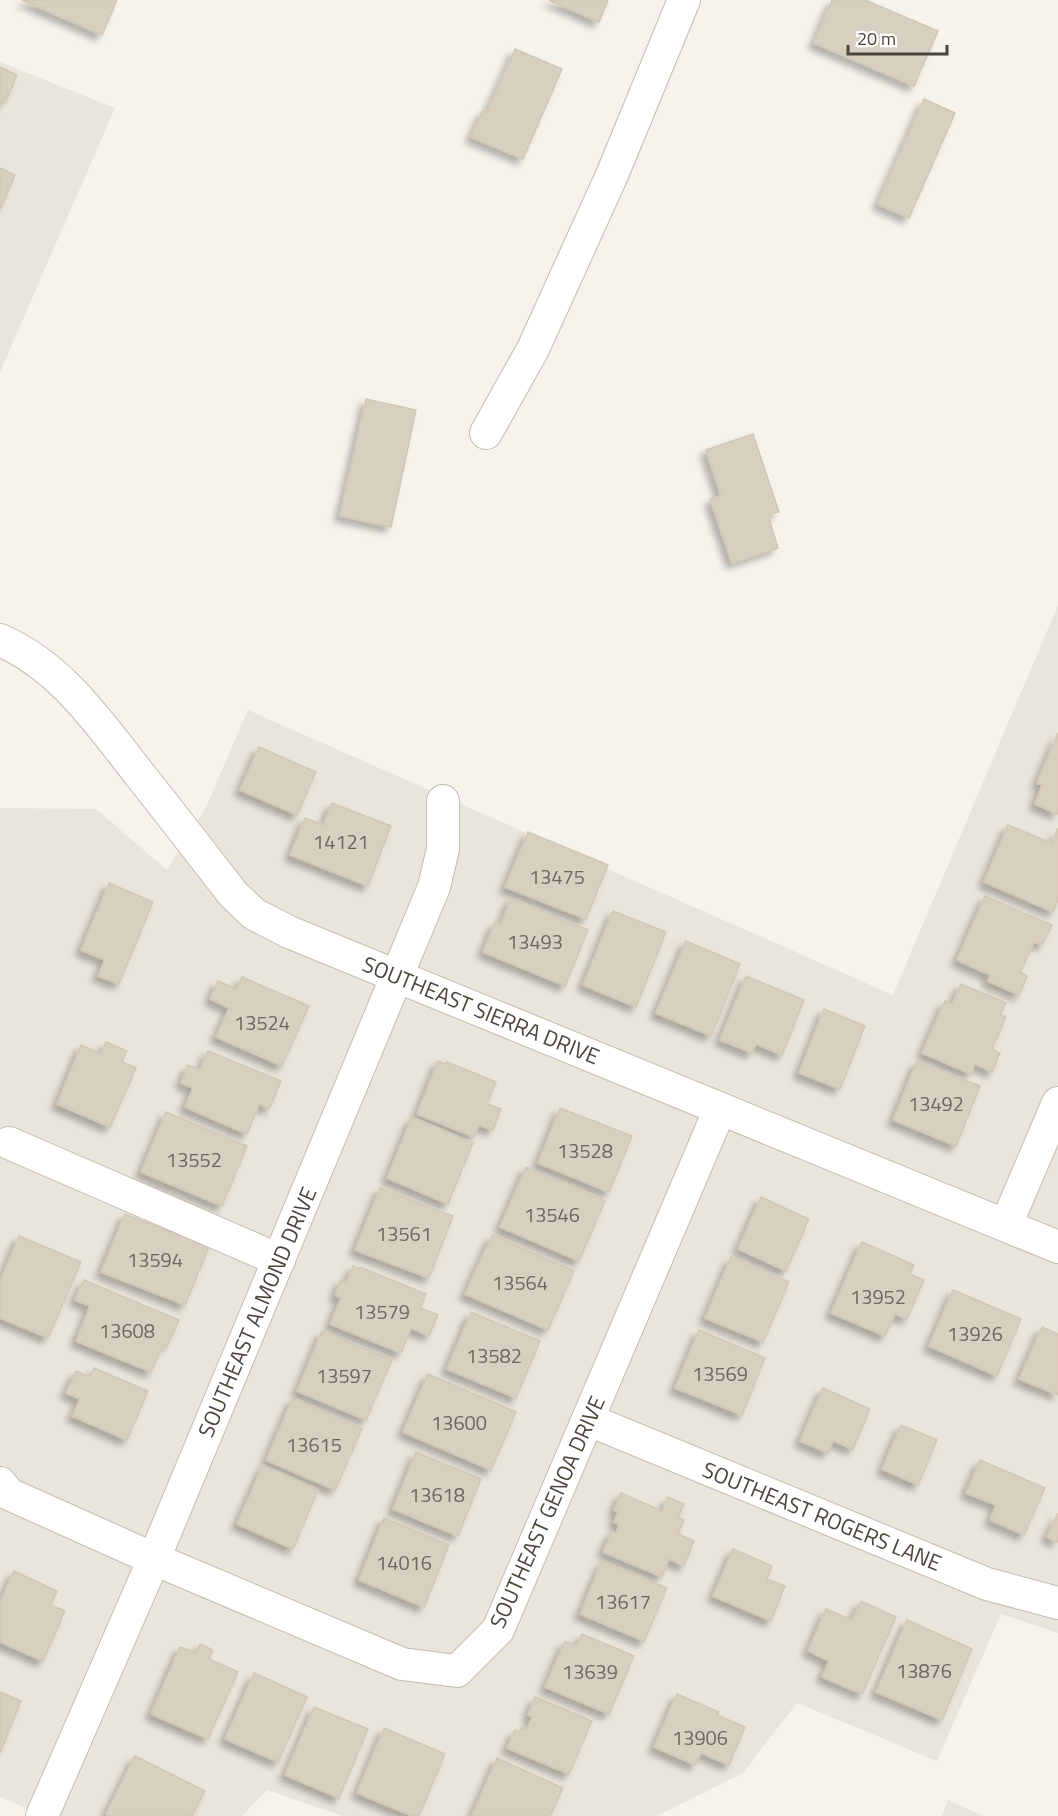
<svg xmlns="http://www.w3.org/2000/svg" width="1058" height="1816" viewBox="0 0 1058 1816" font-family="'Titillium Web',sans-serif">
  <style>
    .residential { fill: #eae5da }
    .building { fill: #d8cfc1; stroke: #d3c7b4; stroke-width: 1.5; filter: url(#shadow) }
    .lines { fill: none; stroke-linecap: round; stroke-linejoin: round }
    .minor-casing { stroke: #c2bbae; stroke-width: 34 }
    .minor { stroke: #fff; stroke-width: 32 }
    .labels { text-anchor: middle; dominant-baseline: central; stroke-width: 4.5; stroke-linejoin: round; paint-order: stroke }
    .number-label { font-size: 20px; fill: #6e675b }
    .street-label { font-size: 22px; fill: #4b4439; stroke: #fff }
  </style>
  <defs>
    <filter id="shadow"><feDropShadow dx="-5.5" dy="5.5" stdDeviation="3" flood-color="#0004"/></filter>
  </defs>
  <rect width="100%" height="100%" fill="#f6f3ec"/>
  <!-- residential -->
  <g class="residential">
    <path d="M0,62L115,108L0,372Z"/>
    <path d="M1058,605V1633L1001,1614L937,1761L797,1703L743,1773L657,1816H343L267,1790L242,1816H45L0,1797V808L96,809L167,870L206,807L248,710L893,995Z"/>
    <path d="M948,1800L984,1816H942Z"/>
  </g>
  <!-- building -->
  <g class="building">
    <path d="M22,0H117L102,35Z"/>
    <path d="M549,0H608L599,22Z"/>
    <path d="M832,0H865L938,31L914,86L814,43Z"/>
    <path d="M515,49L562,69L523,159L471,137L483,110L487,112Z"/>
    <path d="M0,67L17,75L7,99L4,98L0,107Z"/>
    <path d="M924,99L955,113L909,218L878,204Z"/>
    <path d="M0,168L15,175L0,210Z"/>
    <path d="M366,399L416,410L391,527L340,516Z"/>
    <path d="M753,434L779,512L768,515L778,548L732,563L710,499L721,496L706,450Z"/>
    <path d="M1058,733V814L1035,804L1042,785L1037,783Z"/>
    <path d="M259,747L316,772L297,815L240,790Z"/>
    <path d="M332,803L391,826L368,886L290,855L305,818L323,825Z"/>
    <path d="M1008,825L1052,843L1058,828V900L1053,912L984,882Z"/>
    <path d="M528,832L608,865L586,919L505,887Z"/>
    <path d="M109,883L153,902L119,984L98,976L105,960L81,950Z"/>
    <path d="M985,896L1052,925L1042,945L1034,942L1020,972L1027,976L1019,995L988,981L990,975L957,960Z"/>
    <path d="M511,898L588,930L565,986L483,952L495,922L501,924Z"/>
    <path d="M613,911L666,932L636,1007L583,985Z"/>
    <path d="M686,941L740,964L711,1036L656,1013Z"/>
    <path d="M746,976L804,1000L782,1055L756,1044L752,1053L720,1040Z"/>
    <path d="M242,977L309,1006L282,1066L216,1037L229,1008L210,999L218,981L237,989Z"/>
    <path d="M961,984L1006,1003L1000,1015L1006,1017L992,1049L1000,1053L992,1072L975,1064L971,1074L922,1053L945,1001L952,1004Z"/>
    <path d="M824,1009L865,1026L840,1089L799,1073Z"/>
    <path d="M106,1042L127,1051L122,1062L136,1068L110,1127L57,1104L81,1045L101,1054Z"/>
    <path d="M208,1051L281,1081L269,1109L259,1104L247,1134L185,1107L193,1088L181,1083L188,1065L200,1070Z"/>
    <path d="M438,1061L446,1064L447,1062L496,1082L487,1104L501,1109L493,1130L479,1125L474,1137L417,1114Z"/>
    <path d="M917,1061L980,1086L956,1146L893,1120Z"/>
    <path d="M560,1108L632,1136L609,1192L538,1163Z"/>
    <path d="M166,1112L247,1146L222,1206L141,1172Z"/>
    <path d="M412,1117L473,1143L448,1204L387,1178Z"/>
    <path d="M526,1167L605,1201L579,1261L500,1227Z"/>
    <path d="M380,1188L453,1216L429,1278L355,1250Z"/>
    <path d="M761,1197L809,1219L786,1271L738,1249Z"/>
    <path d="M125,1214L209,1247L185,1305L101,1272Z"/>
    <path d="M492,1235L574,1271L548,1330L465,1294Z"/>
    <path d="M19,1236L81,1262L48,1338L0,1318V1281Z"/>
    <path d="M862,1242L914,1265L910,1274L924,1280L907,1319L895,1314L885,1336L831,1313Z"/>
    <path d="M731,1257L789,1282L763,1342L705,1318Z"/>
    <path d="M353,1266L359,1269L360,1267L426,1294L420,1308L438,1315L429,1336L411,1328L401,1353L330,1324L341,1298L335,1295L341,1280L347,1282Z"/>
    <path d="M84,1280L179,1320L167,1346L163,1345L151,1372L76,1341L90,1306L75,1300Z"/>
    <path d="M953,1290L1021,1319L997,1376L929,1346Z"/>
    <path d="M471,1312L540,1341L516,1398L447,1369Z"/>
    <path d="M1042,1327L1058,1334V1395L1019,1379Z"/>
    <path d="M699,1330L765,1358L742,1415L675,1388Z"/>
    <path d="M322,1331L392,1360L366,1420L297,1391Z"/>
    <path d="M94,1368L148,1391L127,1440L72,1416L80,1399L66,1393L76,1371L90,1377Z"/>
    <path d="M428,1374L516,1412L491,1470L403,1432Z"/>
    <path d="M823,1388L870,1409L853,1449L833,1441L828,1453L800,1441Z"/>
    <path d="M293,1398L362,1429L335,1490L266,1460Z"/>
    <path d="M901,1425L937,1440L918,1485L882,1469Z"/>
    <path d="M416,1452L481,1479L458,1536L393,1509Z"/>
    <path d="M980,1460L1045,1488L1024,1535L990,1520L996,1505L966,1493Z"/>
    <path d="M263,1465L318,1490L293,1549L237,1524Z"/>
    <path d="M621,1493L662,1511L668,1497L684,1504L678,1517L684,1520L678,1534L694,1541L684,1566L669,1559L662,1577L603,1552L612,1531L616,1533L619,1525L614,1522L618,1512L614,1510Z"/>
    <path d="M1058,1513V1542L1047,1537Z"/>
    <path d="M384,1518L449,1545L424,1607L359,1580Z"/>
    <path d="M733,1549L772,1566L767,1579L785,1586L771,1621L713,1596Z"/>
    <path d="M602,1561L667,1588L644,1641L580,1614Z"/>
    <path d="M14,1571L57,1591L51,1605L65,1611L43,1661L0,1642V1603Z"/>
    <path d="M861,1601L896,1617L862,1694L822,1677L829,1661L808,1651L826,1609L852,1620Z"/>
    <path d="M907,1620L972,1649L942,1720L876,1692Z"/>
    <path d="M582,1634L634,1656L609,1714L545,1687L565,1641L577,1646Z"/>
    <path d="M200,1644L213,1650L209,1659L238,1672L208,1739L151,1714L180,1647L196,1653Z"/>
    <path d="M254,1673L307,1697L278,1762L225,1739Z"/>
    <path d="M0,1692L21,1701L0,1753Z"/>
    <path d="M677,1694L719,1712L717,1715L745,1727L729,1765L701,1753L695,1765L654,1747Z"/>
    <path d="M535,1697L592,1721L569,1774L507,1748L515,1730L519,1732L522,1727L527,1729L532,1717L528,1715Z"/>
    <path d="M314,1707L368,1729L339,1798L285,1775Z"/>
    <path d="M384,1728L445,1754L419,1816H412L357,1793Z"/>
    <path d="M135,1756L205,1791L192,1816H109L106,1814Z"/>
    <path d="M497,1758L563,1788L550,1816H472Z"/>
  </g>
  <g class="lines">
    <defs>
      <g id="minor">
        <path d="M486,433L533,349L612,175L684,0"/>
        <path d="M0,640C62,667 99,723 140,775C171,814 202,854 233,894L254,914L289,932L1058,1247"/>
        <path d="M9,1143L279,1260"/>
        <path d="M1006,1225L1058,1103"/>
        <path d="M589,1420L987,1584L1058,1603"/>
        <path d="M0,1483L9,1494L154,1559L402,1664L457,1671L498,1630L720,1109"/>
        <path d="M42,1816L154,1559L434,887L443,849V801"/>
      </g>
    </defs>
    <!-- minor casing -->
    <use href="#minor" class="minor-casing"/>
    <!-- minor -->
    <use href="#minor" class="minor"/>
  </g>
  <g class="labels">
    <!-- number labels -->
    <g class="number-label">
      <text x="341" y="841">14121</text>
      <text x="557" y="876">13475</text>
      <text x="535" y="941">13493</text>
      <text x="262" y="1022">13524</text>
      <text x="936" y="1103">13492</text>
      <text x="585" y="1150">13528</text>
      <text x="194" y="1159">13552</text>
      <text x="552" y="1214">13546</text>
      <text x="404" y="1233">13561</text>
      <text x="155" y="1259">13594</text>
      <text x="520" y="1282">13564</text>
      <text x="878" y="1296">13952</text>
      <text x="382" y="1311">13579</text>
      <text x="127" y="1330">13608</text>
      <text x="975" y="1333">13926</text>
      <text x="494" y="1355">13582</text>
      <text x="720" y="1373">13569</text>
      <text x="344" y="1375">13597</text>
      <text x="459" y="1422">13600</text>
      <text x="314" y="1444">13615</text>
      <text x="437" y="1494">13618</text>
      <text x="404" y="1562">14016</text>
      <text x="623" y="1601">13617</text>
      <text x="924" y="1670">13876</text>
      <text x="590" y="1671">13639</text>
      <text x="700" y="1737">13906</text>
    </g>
    <!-- street labels -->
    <g class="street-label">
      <text transform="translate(481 1010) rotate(22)">SOUTHEAST SIERRA DRIVE</text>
      <text transform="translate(257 1312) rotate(-67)">SOUTHEAST ALMOND DRIVE</text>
      <text transform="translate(547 1512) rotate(-66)">SOUTHEAST GENOA DRIVE</text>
      <text transform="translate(822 1516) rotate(22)">SOUTHEAST ROGERS LANE</text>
    </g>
  </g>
  <!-- scale -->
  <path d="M848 45v9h99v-9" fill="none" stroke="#4b4439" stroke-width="3"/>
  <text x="857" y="45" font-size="18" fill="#4b4439" stroke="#ffffff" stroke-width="4.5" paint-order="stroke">20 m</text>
</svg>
